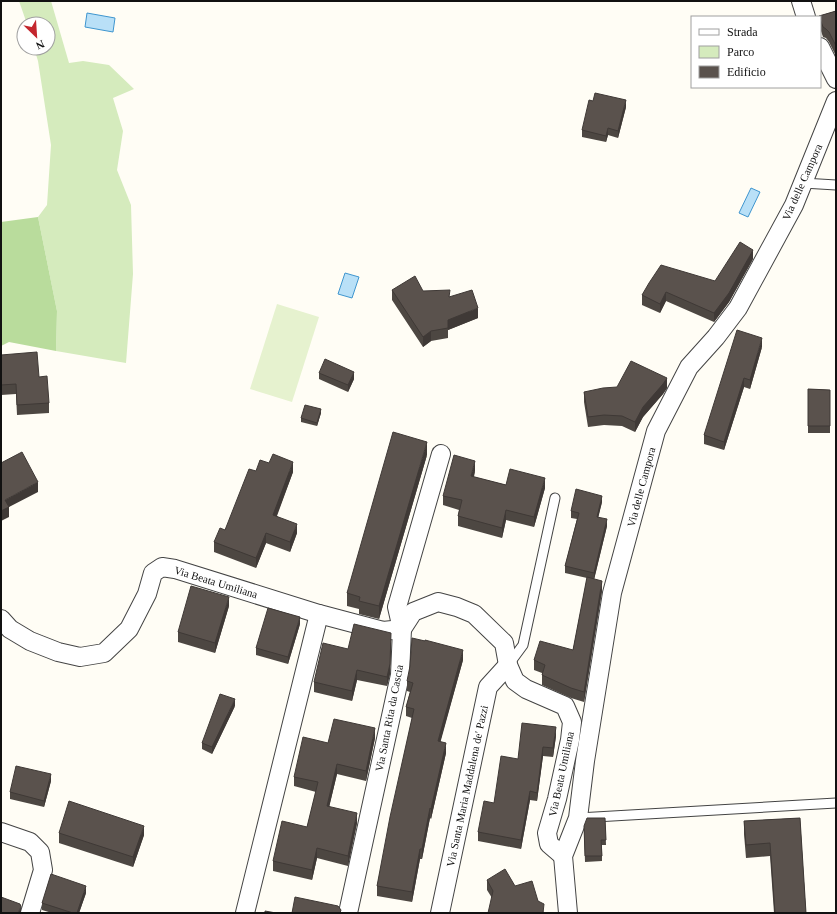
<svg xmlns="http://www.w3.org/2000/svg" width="837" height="914" viewBox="0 0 837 914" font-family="'Times New Roman',serif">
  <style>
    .green { fill: #d5ebbd }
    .forest { fill: #b9dc9c }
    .pitch { fill: #e6f2cf }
    .water { fill: #b9e0f7; stroke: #3f96cf }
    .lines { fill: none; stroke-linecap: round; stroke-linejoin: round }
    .service-casing { stroke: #444; stroke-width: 11 }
    .minor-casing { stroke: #444; stroke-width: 20 }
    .service { stroke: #fff; stroke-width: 9 }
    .minor { stroke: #fff; stroke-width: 18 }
    .wall { fill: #4d4742 }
    .shaded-wall { fill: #3f3936 }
    .building { fill: #5a524d; stroke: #3f3936 }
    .labels { text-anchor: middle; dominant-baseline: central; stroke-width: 4; stroke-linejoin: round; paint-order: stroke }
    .street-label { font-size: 11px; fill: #111; stroke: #fff }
  </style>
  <rect width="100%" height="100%" fill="#fffdf5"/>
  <!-- green -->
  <path class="green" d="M19,1H51L69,63L83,61L109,65L134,89L113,98L123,131L117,170L131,205L133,274L126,363L56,351L57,311L38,217L47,205L51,145L38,61L34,48H48V24H27Z"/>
  <!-- forest -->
  <path class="forest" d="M38,217L57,311L56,351L9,342L1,346V222Z"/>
  <!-- pitch -->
  <path class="pitch" d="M277,304L319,317L292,402L250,389Z"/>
  <!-- water -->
  <g class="water">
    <path d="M87,13L115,18L113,32L85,27Z"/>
    <path d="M751,188L760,192L748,217L739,213Z"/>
    <path d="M345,273L359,277L352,298L338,294Z"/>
  </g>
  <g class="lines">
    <defs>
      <g id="service">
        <path d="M803,183L836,185"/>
        <path d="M509,664L523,645L555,498"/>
        <path d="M578,818L836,803"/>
      </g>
      <g id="minor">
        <path d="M801,1L806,17"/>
        <path d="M820,47L836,79"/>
        <path d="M1,619L10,629L30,641L58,652L80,657L104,653L129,629L147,594L153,573L162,567L175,569L319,614L383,631L402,629L413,612L438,602L457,607L474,614L504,643L508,665L515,681L526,689L565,706L572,722L570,740L557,799L547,833L549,844L563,856"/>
        <path d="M1,832L30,842L40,852L43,870L30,913"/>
        <path d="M245,913L319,614"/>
        <path d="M348,913L400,675L402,629L397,607L441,454"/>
        <path d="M440,913L488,687L508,665"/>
        <path d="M568,913L563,856L578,818L585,761L612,593L656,431L689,367L716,337L738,308L794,205L836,101"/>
      </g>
    </defs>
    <!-- service casing -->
    <use href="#service" class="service-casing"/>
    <!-- minor casing -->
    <use href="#minor" class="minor-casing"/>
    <!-- service -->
    <use href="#service" class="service"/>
    <!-- minor -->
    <use href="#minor" class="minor"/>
  </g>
  <!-- wall -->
  <g class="wall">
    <path d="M836,11V56L829,42L826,38L823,37L820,28V17H819V16Z"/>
    <path d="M626,107L618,138L608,135L606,142L582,137V130Z"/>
    <path d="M753,259L729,302L714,322L666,301L660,313L642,305V295L715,281Z"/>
    <path d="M392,290L423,291L450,297L478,318L448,330V338L431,341L423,347L392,300Z"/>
    <path d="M762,347L750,389L744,387L724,450L704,444V435Z"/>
    <path d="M1,355L39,377L49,403V413L17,415L16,394L1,395Z"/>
    <path d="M319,373L354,379L348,392L319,379Z"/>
    <path d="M667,388L663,394L643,417L635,432L622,426L604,425L588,427L584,402V392Z"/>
    <path d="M808,389L830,390V433H808Z"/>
    <path d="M321,413L317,426L301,422V418Z"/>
    <path d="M427,455L379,619L359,614V609L347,606V593Z"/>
    <path d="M256,471L293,472L277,516L297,533L290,552L266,543L256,568L214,552V542L225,530Z"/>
    <path d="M475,471L474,477L506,485L545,488L534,527L506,520L502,538L458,526V516L459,510L443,505V496Z"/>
    <path d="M602,502L598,517L607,526L594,579L602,591L584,702L571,698L542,685V673L534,670V660L573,650L587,578L565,573V566L577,519L571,518V511Z"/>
    <path d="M229,606L215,653L178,642V632Z"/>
    <path d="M300,624L288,664L256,655V648Z"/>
    <path d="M391,643L390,674L387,686L357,680L352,701L314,692V682L348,649Z"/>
    <path d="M463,660L440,742L446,753L431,819L430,818L422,859H420L412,902L377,896V886L412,718L406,716V707L410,692L407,691V681Z"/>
    <path d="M235,706L212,754L202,749V743Z"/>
    <path d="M556,736L553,757L543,756L537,801L530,800L521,849L478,841V832L518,759Z"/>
    <path d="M375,738L366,781L337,774L329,807L357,823L348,866L317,858L312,880L273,871V861L307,827L316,792L294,786V777Z"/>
    <path d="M51,781L44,807L10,799V792Z"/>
    <path d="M605,818L606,845H602V861L585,862L584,826Z"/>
    <path d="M800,818L806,913H774L770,856L746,858L744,834V821Z"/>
    <path d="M59,833L144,835L133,867L59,843Z"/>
    <path d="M487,880L515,886L538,901L544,913L492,898L487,890Z"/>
    <path d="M86,893L79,913H52L42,910V903Z"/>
  </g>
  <!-- shaded-wall -->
  <g class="shaded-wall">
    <path d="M626,100V107L618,138V131Z"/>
    <path d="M608,128V135L606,142V136Z"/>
    <path d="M753,250V259L729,302L714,322V313Z"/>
    <path d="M666,292V301L660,313V304Z"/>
    <path d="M478,308V318L448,330V320Z"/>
    <path d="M431,331V341L423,347V337Z"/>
    <path d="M762,338V347L750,389V380Z"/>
    <path d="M354,372V379L348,392V385Z"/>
    <path d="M667,378V388L663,394L643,417L635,432V422L643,407Z"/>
    <path d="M744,378V387L724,450V442Z"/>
    <path d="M321,409V413L317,426V423Z"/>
    <path d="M427,442V455L379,619V606Z"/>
    <path d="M475,461V471L471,486V476Z"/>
    <path d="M293,462V472L273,525V515Z"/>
    <path d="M545,478V488L534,527V517Z"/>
    <path d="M38,482V492L9,507V517L1,521V511L5,500Z"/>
    <path d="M602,496V502L597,523V517Z"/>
    <path d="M506,510V520L502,538V528Z"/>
    <path d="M607,519V526L594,580V573Z"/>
    <path d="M297,524V533L290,552V542Z"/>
    <path d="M266,533V543L256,568V558Z"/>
    <path d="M602,581V591L584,702V692Z"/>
    <path d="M229,597V606L215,653V643Z"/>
    <path d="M300,617V624L288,664V657Z"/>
    <path d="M391,633L390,674L387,686V677Z"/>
    <path d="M463,650V660L438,751V741Z"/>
    <path d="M357,670V680L352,701V691Z"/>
    <path d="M235,699V706L212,754V747Z"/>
    <path d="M556,727V736L553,757V748Z"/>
    <path d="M375,728V738L366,781V771Z"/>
    <path d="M446,743V753L431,819V809Z"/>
    <path d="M543,747V756L537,801V793Z"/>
    <path d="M337,764V774L327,816V806Z"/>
    <path d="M51,774V781L44,807V801Z"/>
    <path d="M530,791V800L521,849V840Z"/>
    <path d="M430,808V818L422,859V849Z"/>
    <path d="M357,813V823L348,866V856Z"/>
    <path d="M144,826V835L133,867V857Z"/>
    <path d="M317,848V858L312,880V870Z"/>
    <path d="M420,849V859L412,902V892Z"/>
    <path d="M86,886V893L79,913H77Z"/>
    <path d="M21,907V913H18Z"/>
  </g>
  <!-- building -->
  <g class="building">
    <path d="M836,11V46L829,32L826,29L823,27L819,16Z"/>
    <path d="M595,93L626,100L618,131L608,128L606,136L582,130L589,100L593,101Z"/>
    <path d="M740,242L753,250L729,293L714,313L666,292L660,304L642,295L649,283L661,265L715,281Z"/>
    <path d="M415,276L423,291L450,290L449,297L472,290L478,308L448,320V328L431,331L423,337L392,290Z"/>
    <path d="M737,330L762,338L750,380L744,378L724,442L704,435Z"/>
    <path d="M37,352L39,377L47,376L49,403L17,405L16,384L1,385V355Z"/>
    <path d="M325,359L354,372L348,385L319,373Z"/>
    <path d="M631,361L667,378L663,384L643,407L635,422L622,416L604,415L588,417L584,392L603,388L617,387Z"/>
    <path d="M808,389L830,390V426H808Z"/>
    <path d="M305,405L321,409L317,423L301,418Z"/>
    <path d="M393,432L427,442L379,606L359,601L360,597L347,593Z"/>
    <path d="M22,452L38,482L5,500L9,507L1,511V463Z"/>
    <path d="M273,454L293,462L273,515L297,524L290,542L266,533L256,558L214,542L220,528L225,530L249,469L256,471L260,460L269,463Z"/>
    <path d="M454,455L475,461L471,476L506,485L510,469L545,478L534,517L506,510L502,528L458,516L462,500L443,496Z"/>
    <path d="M576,489L602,496L597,517L607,519L594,573L565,566L579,513L571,511Z"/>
    <path d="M587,577L602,581L584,692L571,688L542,675L545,665L534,660L540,641L573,650Z"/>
    <path d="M191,586L229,597L215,643L178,632Z"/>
    <path d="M268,608L300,617L288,657L256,648Z"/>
    <path d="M354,624L391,633L390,664L387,677L357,670L352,691L314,682L323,643L348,649Z"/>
    <path d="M412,638L425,641V640L463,650L438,741L446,743L431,809L430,808L422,849H420L412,892L377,886L390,817L414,709L406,707L413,683L407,681L410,666Z"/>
    <path d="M220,694L235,699L212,747L202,743Z"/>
    <path d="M334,719L375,728L366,771L337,764L327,806L357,813L348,856L317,848L312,870L273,861L282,821L307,827L318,782L294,777L303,737L328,743Z"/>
    <path d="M522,723L556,727L553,748L543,747L537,793L530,791L521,840L478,832L484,801L494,803L501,756L518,759Z"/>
    <path d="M16,766L51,774L44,801L10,792Z"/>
    <path d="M69,801L144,826L133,857L59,833Z"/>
    <path d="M587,818H605L606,840H601L602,856H585L584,826Z"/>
    <path d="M800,818L806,913H775L770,843L746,845L744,821Z"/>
    <path d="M505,869L515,886L532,881L538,901L544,904L543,913H488L493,891L487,880Z"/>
    <path d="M51,874L86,886L77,913H73L42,903Z"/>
    <path d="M1,897L20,904L21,907L18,913H1Z"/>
    <path d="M295,897L338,906L341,910L340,913H292Z"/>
    <path d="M265,911L276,913H265Z"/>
  </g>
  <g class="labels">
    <!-- street labels -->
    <g class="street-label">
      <text transform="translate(802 182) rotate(-66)">Via delle Campora</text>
      <text transform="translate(641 487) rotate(-75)">Via delle Campora</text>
      <text transform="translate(216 582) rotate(17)">Via Beata Umiliana</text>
      <text transform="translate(389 718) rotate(-79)">Via Santa Rita da Cascia</text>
      <text transform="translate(561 774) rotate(-78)">Via Beata Umiliana</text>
      <text transform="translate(467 786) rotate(-78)">Via Santa Maria Maddalena de' Pazzi</text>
    </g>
  </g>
  <!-- border -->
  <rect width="837" height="914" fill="none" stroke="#111111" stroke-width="4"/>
  <!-- legend -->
  <rect x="691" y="16" width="130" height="72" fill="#ffffff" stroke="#a0a0a0"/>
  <rect x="699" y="29" width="20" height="6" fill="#ffffff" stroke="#a0a0a0"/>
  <text x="727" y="36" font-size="12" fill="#111111">Strada</text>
  <rect x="699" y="46" width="20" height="12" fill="#d5ebbd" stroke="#a0a0a0"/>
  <text x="727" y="56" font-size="12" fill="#111111">Parco</text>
  <rect x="699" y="66" width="20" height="12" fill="#5a524d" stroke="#a0a0a0"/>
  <text x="727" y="76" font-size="12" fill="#111111">Edificio</text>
  <!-- north arrow -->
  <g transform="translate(36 36) rotate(155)"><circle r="19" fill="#ffffff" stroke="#a0a0a0"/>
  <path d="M0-3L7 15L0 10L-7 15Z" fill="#c4262e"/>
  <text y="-6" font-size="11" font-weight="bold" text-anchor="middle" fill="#111111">N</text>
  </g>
</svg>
